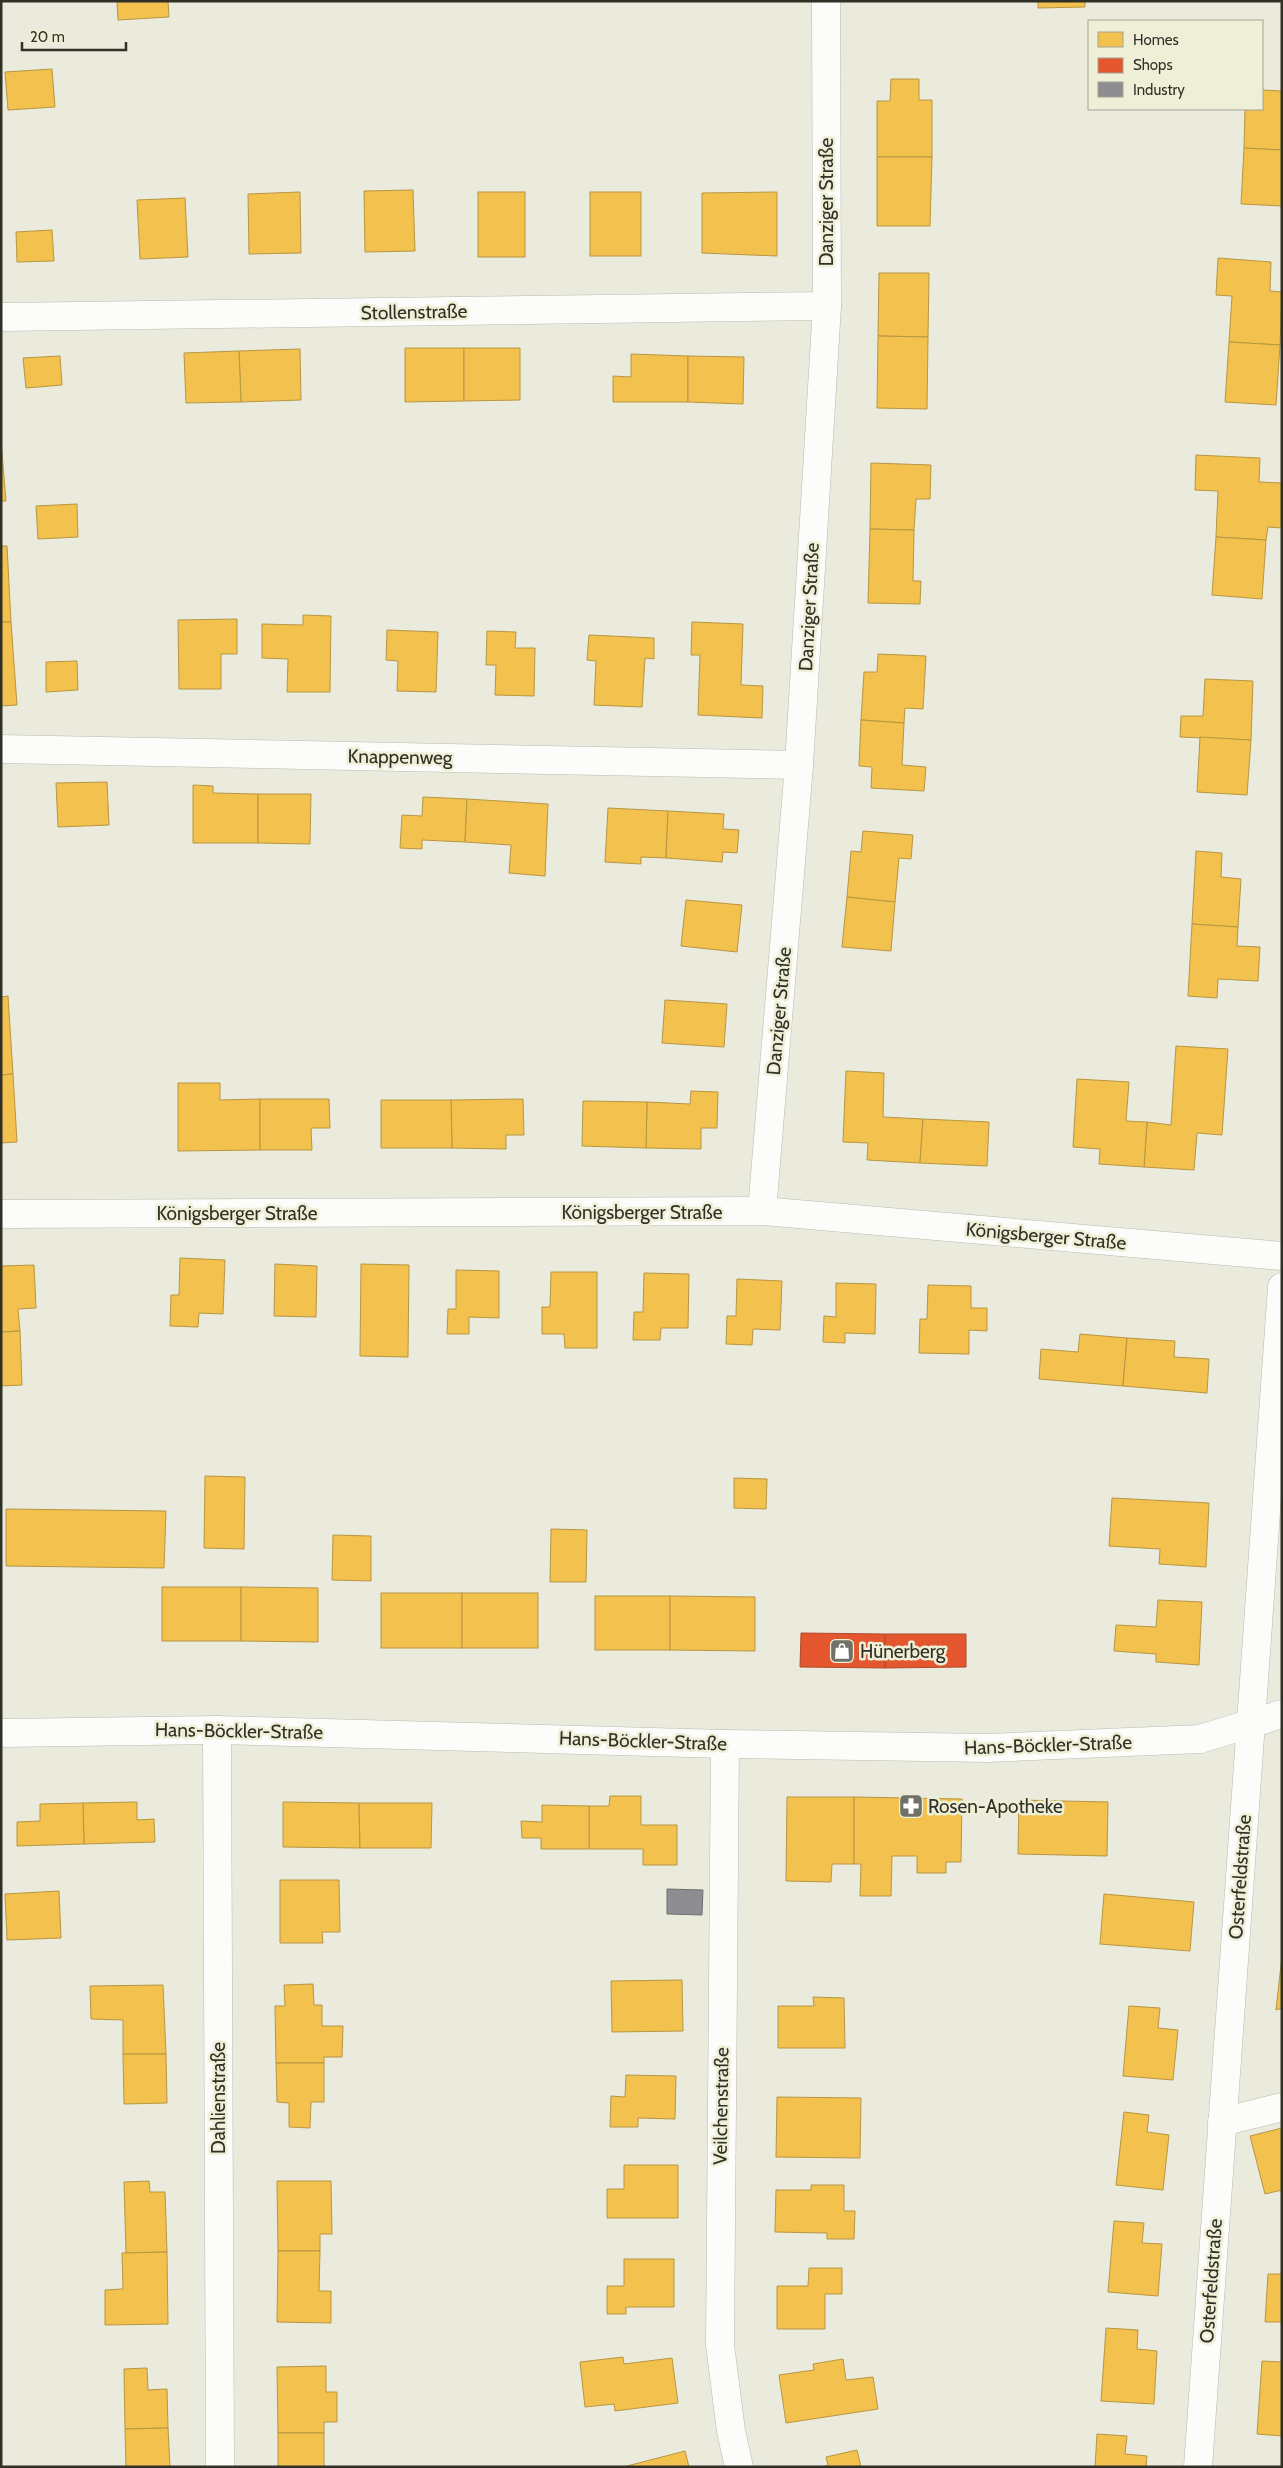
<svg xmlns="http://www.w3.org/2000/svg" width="1283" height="2468" viewBox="0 0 1283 2468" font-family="Cabin,sans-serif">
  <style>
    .homes { fill: #f2c14e; stroke: #b89642 }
    .shops { fill: #e4572e; stroke: #ae4b2c }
    .industry { fill: #8d8d92; stroke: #717172 }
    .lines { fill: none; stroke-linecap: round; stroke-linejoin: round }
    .minor-casing { stroke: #babaaf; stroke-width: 29 }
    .minor { stroke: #fcfcfa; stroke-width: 28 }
    .labels { text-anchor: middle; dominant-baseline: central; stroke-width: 5; stroke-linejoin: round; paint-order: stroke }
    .street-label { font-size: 19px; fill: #303027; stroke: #efefd8 }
    .poi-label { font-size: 19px; fill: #303027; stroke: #efefd8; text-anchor: start }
  </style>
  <rect width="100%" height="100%" fill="#eaeadd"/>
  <!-- homes -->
  <g class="homes">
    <path d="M117,1H168L169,17L118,20Z"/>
    <path d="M1038,1H1085V7L1038,8Z"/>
    <path d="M52,69L55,107L8,110L5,72Z"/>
    <path d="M891,79H919V100H932V157H877V101H890Z"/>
    <path d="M1262,90L1282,91V150L1244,148L1245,109H1262Z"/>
    <path d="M1244,148L1282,150V206L1241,204Z"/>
    <path d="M877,157H932L930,226H877Z"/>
    <path d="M413,190L415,251L365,252L364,191Z"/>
    <path d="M300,192L301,253L249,254L248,194Z"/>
    <rect x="478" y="192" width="47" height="65"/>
    <rect x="590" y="192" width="51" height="64"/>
    <path d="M777,192V256L702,253V193Z"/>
    <path d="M185,198L188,257L140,259L137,200Z"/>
    <path d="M52,230L54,261L17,262L16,232Z"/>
    <path d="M1218,258L1271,262L1270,291L1282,292L1280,345L1229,342L1232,296L1216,295Z"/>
    <path d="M879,273H929L928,337L878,336Z"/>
    <path d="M878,336L928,337L927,409L877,408Z"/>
    <path d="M1229,342L1280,345L1276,405L1225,402Z"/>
    <path d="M405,348H464V401L405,402Z"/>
    <path d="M464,348H520V400L464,401Z"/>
    <path d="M300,349L301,400L241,402L239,351Z"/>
    <path d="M239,351L241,402L186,403L184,353Z"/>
    <path d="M631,354L688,356V402H613V376L631,377Z"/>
    <path d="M60,356L62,385L26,388L23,358Z"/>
    <path d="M688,356L744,357L743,404L688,402Z"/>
    <path d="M1,441L6,501H1Z"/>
    <path d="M1196,455L1260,458L1259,482L1282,483V528L1268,527L1266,540L1216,537L1218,491L1195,490Z"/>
    <path d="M871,463L931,465L930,499H916L914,530L870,529Z"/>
    <path d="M77,504L78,537L38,539L36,506Z"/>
    <path d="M870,529L914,530L913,581H921L920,604L868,603Z"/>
    <path d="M1216,537L1266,540L1262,599L1212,595Z"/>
    <path d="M1,546H7L11,622H1Z"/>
    <path d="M303,615L331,616L330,692H287L288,659L262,658V624L303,625Z"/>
    <path d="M237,619V654H221V689H179L178,620Z"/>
    <path d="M1,622H11L17,705L1,706Z"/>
    <path d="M692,622L743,624L741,685L763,686L762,718L698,715L700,655H691Z"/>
    <path d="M387,630L438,632L436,692L397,691L398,661L386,660Z"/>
    <path d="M487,631L516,632L515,648H535L534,696L495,695L496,665H486Z"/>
    <path d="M589,635L654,638V659L645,658L642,707L594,705L596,661L587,660Z"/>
    <path d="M878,654L926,656L923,709L905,708L904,723L861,720L864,672H877Z"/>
    <path d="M77,661L78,690L46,692V662Z"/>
    <path d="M1205,679L1253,681L1251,740L1180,737L1181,716H1203Z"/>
    <path d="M861,720L904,723L902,765L926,767L924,791L871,788L872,767L859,766Z"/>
    <path d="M1200,737L1251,740L1247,795L1197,792Z"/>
    <path d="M107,782L109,825L58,827L56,783Z"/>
    <path d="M193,785L213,786V793L258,794V843H193Z"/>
    <path d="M258,794H311L310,844L258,843Z"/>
    <path d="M423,797L467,799L465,842L422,840V849L400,848L402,815L422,816Z"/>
    <path d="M467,799L548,804L545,876L509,873L511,845L465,842Z"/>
    <path d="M608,808L668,811L666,858L641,857V864L605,862Z"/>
    <path d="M668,811L724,814L723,829L739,830L737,853L723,852L722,862L666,858Z"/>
    <path d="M863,831L913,835L911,859L899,858L895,902L847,897L851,851L861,852Z"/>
    <path d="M1196,851L1222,853L1221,877L1241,879L1238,927L1192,924Z"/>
    <path d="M847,897L895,902L891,951L842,947Z"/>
    <path d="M686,900L742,905L737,952L681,946Z"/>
    <path d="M1192,924L1238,927L1237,946L1260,947L1258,981L1218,979L1217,998L1188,996Z"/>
    <path d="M8,996L13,1074L1,1075V997Z"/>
    <path d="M665,1000L727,1004L724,1047L662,1043Z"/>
    <path d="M1176,1046L1228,1049L1222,1135L1197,1133L1194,1170L1144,1167L1147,1122L1171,1125Z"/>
    <path d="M846,1071L884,1073L883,1117L923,1119L920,1163L867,1160L868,1143L843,1142Z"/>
    <path d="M13,1074L17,1142L1,1143V1075Z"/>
    <path d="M1077,1079L1129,1082L1126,1121L1147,1122L1144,1167L1099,1164L1100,1149L1073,1147Z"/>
    <path d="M178,1083H220V1100L260,1099V1150L178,1151Z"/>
    <path d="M691,1091L718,1092L717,1128H701V1149L646,1148L647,1102L690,1104Z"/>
    <path d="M260,1099H329L330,1128H311L312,1150H260Z"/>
    <path d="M523,1099L524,1135H506V1149L452,1148L451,1100Z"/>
    <path d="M381,1100H451L452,1148H381Z"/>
    <path d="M583,1101L647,1102L646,1148L582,1146Z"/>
    <path d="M923,1119L989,1122L987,1166L920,1163Z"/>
    <path d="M180,1258L225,1260L223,1314L199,1313L198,1327L170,1326L171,1295H179Z"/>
    <path d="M275,1264L317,1266L316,1317L274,1316Z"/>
    <path d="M361,1264L409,1265L408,1357L360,1356Z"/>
    <path d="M34,1265L36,1308L18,1309L20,1331L1,1332V1266Z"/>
    <path d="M456,1270L499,1271V1318L469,1317V1334H447L448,1309H456Z"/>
    <path d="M551,1272H597V1348H565L564,1334H542V1307H550Z"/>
    <path d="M644,1273L689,1274L688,1328H661L660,1340H633L634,1312H643Z"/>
    <path d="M737,1279L782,1281L780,1330L753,1329L752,1345L726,1344L727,1316H736Z"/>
    <path d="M836,1283L876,1284L875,1334L845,1333V1343L823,1342L824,1316L836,1317Z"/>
    <path d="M928,1285L971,1286V1308H987V1331L969,1330V1354L919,1353L920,1319H927Z"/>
    <path d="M20,1331L22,1385L1,1386V1332Z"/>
    <path d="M1080,1334L1127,1338L1123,1386L1039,1379L1041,1349L1078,1352Z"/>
    <path d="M1127,1338L1175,1341L1174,1357L1209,1359L1207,1393L1123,1386Z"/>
    <path d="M205,1476L245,1477L244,1549L204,1548Z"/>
    <path d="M734,1478L767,1479L766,1509L734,1508Z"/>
    <path d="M1112,1498L1209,1503L1206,1567L1159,1564L1160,1549L1109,1546Z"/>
    <path d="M6,1509L166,1511L164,1568L6,1566Z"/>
    <path d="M551,1529L587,1530L586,1582H550Z"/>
    <path d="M333,1535L371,1536V1581L332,1580Z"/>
    <rect x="162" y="1587" width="79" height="54"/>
    <path d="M241,1587L318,1588V1642L241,1641Z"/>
    <rect x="381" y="1593" width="81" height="55"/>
    <rect x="462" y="1593" width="76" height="55"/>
    <rect x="595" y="1596" width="75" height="54"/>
    <path d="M670,1596L755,1597V1651L670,1650Z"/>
    <path d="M1158,1600L1202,1602L1199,1665L1156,1662V1654L1114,1651L1116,1625L1156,1627Z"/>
    <path d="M610,1796H641V1825H677V1865H643V1849H589V1806H609Z"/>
    <path d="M787,1797H854V1864H832L831,1882L786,1881Z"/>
    <path d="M854,1797L962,1799L961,1862H946V1873H917V1856H892L891,1896H860L861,1864H854Z"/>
    <path d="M1019,1800L1108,1802L1107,1856L1018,1854Z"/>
    <path d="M137,1802V1820L154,1819L155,1842L84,1844L83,1803Z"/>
    <path d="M283,1802L359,1803L360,1848L283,1847Z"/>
    <path d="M83,1803L84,1844L17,1846V1822L40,1821V1804Z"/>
    <path d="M359,1803H432L431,1848H360Z"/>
    <path d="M542,1805L589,1806V1849H541V1838H522L521,1821L542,1822Z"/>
    <path d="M280,1880H339L340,1932H322L323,1943H280Z"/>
    <path d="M59,1891L61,1938L7,1940L5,1894Z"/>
    <path d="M1104,1894L1194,1902L1190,1951L1100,1944Z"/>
    <path d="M1282,1956V2008L1276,2010Z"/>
    <path d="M682,1980L683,2031L612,2032L611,1981Z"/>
    <path d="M313,1984L314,2005H322V2026H343L342,2057H324V2063H276L275,2006H285L284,1985Z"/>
    <path d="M163,1985L166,2054H123V2020L91,2019L90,1986Z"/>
    <path d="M813,1997L844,1998L845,2048H778V2006H814Z"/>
    <path d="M1129,2006L1160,2008L1158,2028L1178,2030L1173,2080L1123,2076Z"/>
    <path d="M123,2054H166L167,2103L124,2104Z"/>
    <path d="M276,2063H324V2102H311L310,2128L289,2127V2103L277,2102Z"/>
    <path d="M626,2075L676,2076L675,2119L638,2118V2127H610L611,2096L625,2097Z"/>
    <path d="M777,2097L861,2098L860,2158L776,2157Z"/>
    <path d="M1124,2112L1149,2115L1147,2132L1169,2135L1163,2190L1116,2185Z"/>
    <path d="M1282,2128V2190L1265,2194L1250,2136Z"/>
    <path d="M624,2165H678V2218H607V2189H624Z"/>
    <path d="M149,2181L150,2192H165L167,2252L126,2253L124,2182Z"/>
    <path d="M277,2181H331L332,2234H320V2251H278Z"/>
    <path d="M811,2185H844V2211H855L854,2239H827V2233L775,2232L776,2190H811Z"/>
    <path d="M1114,2221L1144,2223L1142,2243L1162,2244L1158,2296L1108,2292Z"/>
    <path d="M278,2251H320L319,2291H331V2323L277,2322Z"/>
    <path d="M167,2252L168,2324L105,2325V2290L123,2289L122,2253Z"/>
    <path d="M624,2259H674V2307H626V2314H607V2286H624Z"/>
    <path d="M809,2268H842V2294H825V2329H777V2286H808Z"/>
    <path d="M1268,2274H1282V2322H1265Z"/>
    <path d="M1106,2328L1138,2330L1137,2349L1157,2351L1154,2404L1101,2401Z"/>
    <path d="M623,2357L624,2364L672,2358L678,2403L615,2411L614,2404L585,2407L580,2362Z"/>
    <path d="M843,2359L846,2380L873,2377L878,2409L786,2423L779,2375L814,2370L813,2364Z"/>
    <path d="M1262,2361L1282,2362V2436L1257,2434Z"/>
    <path d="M326,2366V2392H337V2422H324V2433H278L277,2367Z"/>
    <path d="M147,2368L148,2390L167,2389L168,2428L125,2429L124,2369Z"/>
    <path d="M168,2428L170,2467H126L125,2429Z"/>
    <rect x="278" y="2433" width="46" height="34"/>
    <path d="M1097,2434L1127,2436L1125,2454L1147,2456L1146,2467H1095Z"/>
    <path d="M857,2450L861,2467H822L828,2465L826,2457Z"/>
    <path d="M685,2451L689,2467H623Z"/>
  </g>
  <!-- shops -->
  <g class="shops">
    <path d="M801,1633L885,1634V1668L800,1667Z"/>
    <path d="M885,1634H966V1667L885,1668Z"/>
  </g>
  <!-- industry -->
  <path class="industry" d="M667,1889L703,1890L702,1915L667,1914Z"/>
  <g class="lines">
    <defs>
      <g id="minor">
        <path d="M1,317L827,306"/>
        <path d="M1,749L799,765"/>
        <path d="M762,1211L799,765L827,306L826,1"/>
        <path d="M1,1214L762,1211L1282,1256"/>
        <path d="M217,1730L220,2467"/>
        <path d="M1,1733L217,1730L725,1744L988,1748L1200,1739L1282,1714"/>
        <path d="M725,1744L720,2345L731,2431L739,2467"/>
        <path d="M1222,2122L1282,2107"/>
        <path d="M1198,2467L1282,1287"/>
      </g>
    </defs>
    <!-- minor casing -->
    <use href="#minor" class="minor-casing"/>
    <!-- minor -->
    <use href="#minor" class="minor"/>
  </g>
  <!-- icons -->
  <defs>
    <symbol id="shop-square" viewBox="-11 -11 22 22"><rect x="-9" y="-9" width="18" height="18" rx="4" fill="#717167" stroke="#efefd8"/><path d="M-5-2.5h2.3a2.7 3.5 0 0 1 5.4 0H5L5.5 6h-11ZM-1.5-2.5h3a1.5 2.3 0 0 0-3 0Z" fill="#fff"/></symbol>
    <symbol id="pharmacy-square" viewBox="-11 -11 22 22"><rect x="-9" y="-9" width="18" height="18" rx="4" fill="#717167" stroke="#efefd8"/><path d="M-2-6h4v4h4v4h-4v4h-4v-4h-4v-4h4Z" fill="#fff"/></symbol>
  </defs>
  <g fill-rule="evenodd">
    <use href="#shop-square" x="828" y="1637" width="28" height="28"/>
    <use href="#pharmacy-square" x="897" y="1792" width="28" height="28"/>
  </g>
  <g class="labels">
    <!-- street labels -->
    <g class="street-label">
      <text transform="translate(826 202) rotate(-90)">Danziger Straße</text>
      <text transform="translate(414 312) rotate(-1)">Stollenstraße</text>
      <text transform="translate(809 607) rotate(-87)">Danziger Straße</text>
      <text transform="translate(400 757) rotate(1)">Knappenweg</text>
      <text transform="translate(779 1011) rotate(-85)">Danziger Straße</text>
      <text x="642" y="1212">Königsberger Straße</text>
      <text x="237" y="1213">Königsberger Straße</text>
      <text transform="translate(1046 1236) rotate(5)">Königsberger Straße</text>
      <text transform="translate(239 1731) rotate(1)">Hans-Böckler-Straße</text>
      <text transform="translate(643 1741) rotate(2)">Hans-Böckler-Straße</text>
      <text transform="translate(1048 1745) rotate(-2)">Hans-Böckler-Straße</text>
      <text transform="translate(1240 1877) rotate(-86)">Osterfeldstraße</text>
      <text transform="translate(218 2098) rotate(-90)">Dahlienstraße</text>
      <text transform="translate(721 2106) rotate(-89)">Veilchenstraße</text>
      <text transform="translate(1211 2281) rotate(-86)">Osterfeldstraße</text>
    </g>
    <!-- poi labels -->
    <g class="poi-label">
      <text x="860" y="1651">Hünerberg</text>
      <text x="928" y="1806">Rosen-Apotheke</text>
    </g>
  </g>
  <!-- border -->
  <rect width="1283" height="2468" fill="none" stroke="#303027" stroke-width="5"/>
  <!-- legend -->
  <rect x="1088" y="20" width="175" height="90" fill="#efefd8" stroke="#a3a391"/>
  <rect x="1098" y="32" width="25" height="15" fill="#f2c14e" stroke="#a3a391"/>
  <text x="1133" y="45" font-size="15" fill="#303027">Homes</text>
  <rect x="1098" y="58" width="25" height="15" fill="#e4572e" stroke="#a3a391"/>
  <text x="1133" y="70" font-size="15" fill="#303027">Shops</text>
  <rect x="1098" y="82" width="25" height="15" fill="#8d8d92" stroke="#a3a391"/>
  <text x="1133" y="95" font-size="15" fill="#303027">Industry</text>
  <!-- scale -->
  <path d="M22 42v8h104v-8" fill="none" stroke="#303027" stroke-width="2.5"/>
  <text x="30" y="42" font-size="15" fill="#303027" stroke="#efefd8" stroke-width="4" paint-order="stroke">20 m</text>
</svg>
